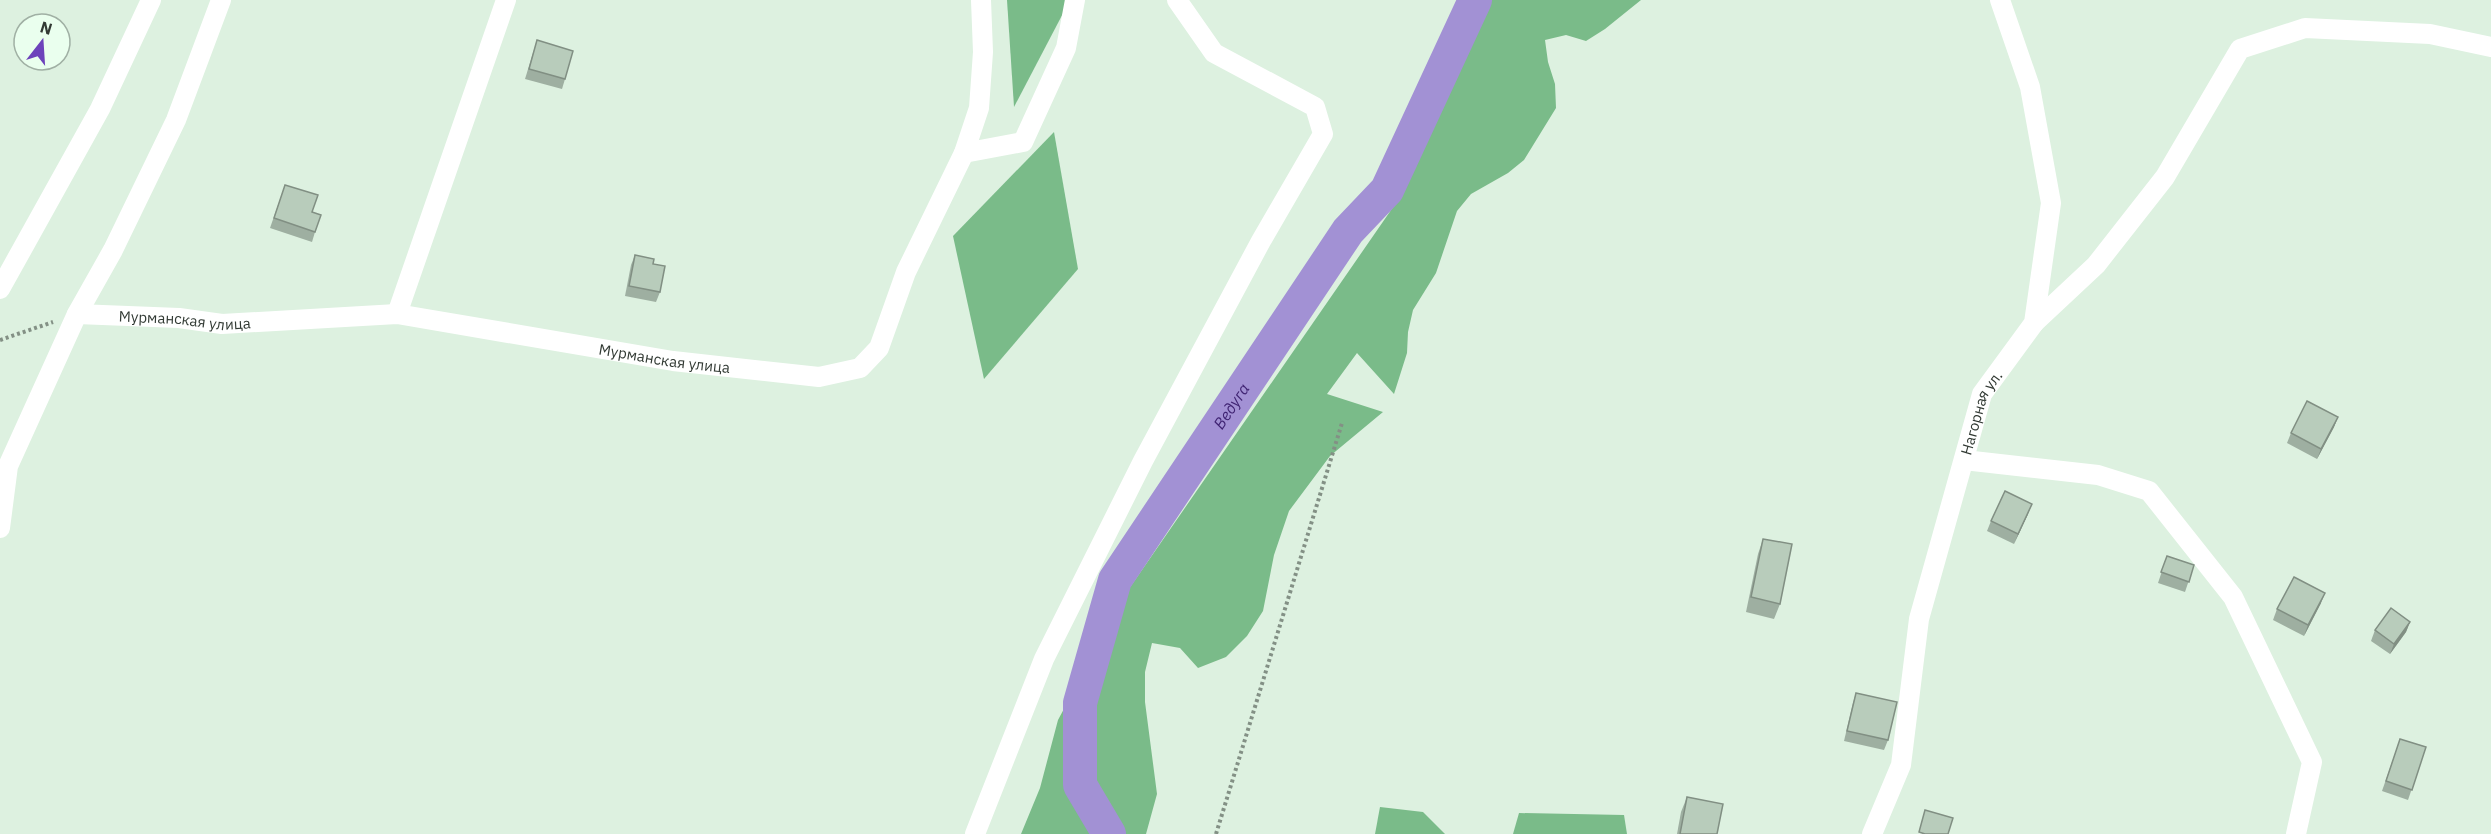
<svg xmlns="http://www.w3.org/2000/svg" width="2491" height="834" viewBox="0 0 2491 834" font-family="'IBM Plex Sans',sans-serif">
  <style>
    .forest { fill: #7abb89 }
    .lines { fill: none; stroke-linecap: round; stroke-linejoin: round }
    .river { stroke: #a291d4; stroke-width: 34 }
    .path { stroke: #839085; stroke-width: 4; stroke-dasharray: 3 3; stroke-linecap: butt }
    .minor { stroke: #fff; stroke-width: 20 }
    .wall { fill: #9eafa1 }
    .shaded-wall { fill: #818f83 }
    .building { fill: #b8ccbb; stroke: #818f83; stroke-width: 1.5 }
    .labels { text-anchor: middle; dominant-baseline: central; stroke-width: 4.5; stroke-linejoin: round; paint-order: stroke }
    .street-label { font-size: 15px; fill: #323a34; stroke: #eaffee }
    .water-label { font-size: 16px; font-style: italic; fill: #402473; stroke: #eaffee }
  </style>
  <rect width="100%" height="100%" fill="#ddf1e0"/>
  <!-- forest -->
  <g class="forest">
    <path d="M1007,0H1070L1014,107Z"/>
    <path d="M1486,0H1641L1605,29L1586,41L1566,35L1545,40L1548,62L1555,84L1556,108L1524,160L1508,173L1471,194L1457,211L1436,273L1413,310L1408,332L1407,353L1394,394L1357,353L1327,394L1383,412L1330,456L1289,511L1274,555L1263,611L1247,636L1226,657L1198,668L1180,648L1152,643L1145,672V702L1157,794L1146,834H1021L1040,788L1058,720L1126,593L1398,200L1487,5Z"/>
    <path d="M1054,132L1078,269L984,379L953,236Z"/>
    <path d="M1380,807L1423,812L1445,834H1375Z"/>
    <path d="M1519,813L1624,815L1627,834H1513Z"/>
  </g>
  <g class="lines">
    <!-- river -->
    <path class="river" id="s1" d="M1109,834L1080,785V703L1115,580L1348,231L1387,190L1475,0"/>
    <!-- path -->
    <g class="path">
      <path d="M0,340L53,322"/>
      <path d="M1216,834L1342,423"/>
    </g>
    <!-- minor -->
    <g class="minor">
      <path d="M964,153L1023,142L1066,48L1075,0"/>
      <path d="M0,289L100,109L151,0"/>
      <path id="s2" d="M77,314L179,318L222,324L397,314L673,361L819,377L860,368L879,348L906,272L964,153L979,108L983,52L981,0"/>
      <path d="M397,314L506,0"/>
      <path d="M2034,323L2096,265L2165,177L2240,49L2305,28L2430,34L2491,47"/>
      <path d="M1964,460L2098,475L2149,491L2233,597L2312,762L2296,834"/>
      <path d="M0,528L8,466L77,314L113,250L176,120L221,0"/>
      <path d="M975,834L1044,659L1143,461L1261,241L1323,134L1315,107L1214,53L1177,0"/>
      <path id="s3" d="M1872,834L1901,765L1919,619L1982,394L2034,323L2051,203L2030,87L2000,0"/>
    </g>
  </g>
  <!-- wall -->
  <g class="wall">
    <path d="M537,40L565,79L562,89L525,79Z"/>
    <path d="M285,185L312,212L315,232L312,242L270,228Z"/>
    <path d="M635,255L653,264L660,292L656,302L625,296L631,265Z"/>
    <path d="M2338,417L2334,427L2317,459L2287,443L2291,433Z"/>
    <path d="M2028,514L2014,544L1987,531L1991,521Z"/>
    <path d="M1763,539L1780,604L1774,619L1746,612L1758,554Z"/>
    <path d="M2167,556L2194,565L2185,592L2158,583Z"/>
    <path d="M2321,603L2304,636L2273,620L2277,609Z"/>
    <path d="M2410,622L2406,632L2390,654L2371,641L2375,630Z"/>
    <path d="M1856,693L1888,740L1884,750L1844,741L1853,703Z"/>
    <path d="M2400,739L2426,747L2408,800L2382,791Z"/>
    <path d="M1687,797L1717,834H1677L1681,812Z"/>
  </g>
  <!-- shaded-wall -->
  <g class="shaded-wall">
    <path d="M2338,417L2334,427L2317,459L2321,449Z"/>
    <path d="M2032,504L2028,514L2014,544L2018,534Z"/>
    <path d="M2325,593L2321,603L2304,636L2308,625Z"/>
    <path d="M2410,622L2406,632L2390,654L2394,644Z"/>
  </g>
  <!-- building -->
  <g class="building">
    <path d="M537,40L573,51L565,79L529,69Z"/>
    <path d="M285,185L318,195L312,212L321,215L315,232L274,218Z"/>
    <path d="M635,255L654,259L653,264L665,266L660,292L629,286Z"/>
    <path d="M2307,401L2338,417L2321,449L2291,433Z"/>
    <path d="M2005,491L2032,504L2018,534L1991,521Z"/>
    <path d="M1763,539L1792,544L1780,604L1751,597Z"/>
    <path d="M2167,556L2194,565L2189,582L2161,572Z"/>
    <path d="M2294,577L2325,593L2308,625L2277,609Z"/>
    <path d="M2391,608L2410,622L2394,644L2375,630Z"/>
    <path d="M1856,693L1897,702L1888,740L1847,731Z"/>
    <path d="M2400,739L2426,747L2412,790L2386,781Z"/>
    <path d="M1687,797L1723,804L1717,834H1680Z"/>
    <path d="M1925,810L1953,818L1948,834H1925L1919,832Z"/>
  </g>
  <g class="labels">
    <!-- street labels -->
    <g class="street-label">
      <text stroke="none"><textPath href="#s2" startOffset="108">Мурманская улица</textPath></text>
      <text stroke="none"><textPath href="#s2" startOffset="592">Мурманская улица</textPath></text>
      <text stroke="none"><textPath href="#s3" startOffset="438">Нагорная ул.</textPath></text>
    </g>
    <!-- water labels -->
    <g class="water-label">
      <text stroke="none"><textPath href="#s1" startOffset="476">Ведуга</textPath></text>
    </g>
  </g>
  <!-- north arrow -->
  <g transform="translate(42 42) rotate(17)"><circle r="28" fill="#eaffee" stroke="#a0b0a4" stroke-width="1.5"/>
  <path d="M0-4.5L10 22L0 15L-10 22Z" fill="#6d43bb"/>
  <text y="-9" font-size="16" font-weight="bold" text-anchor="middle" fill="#323a34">N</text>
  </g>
</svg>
